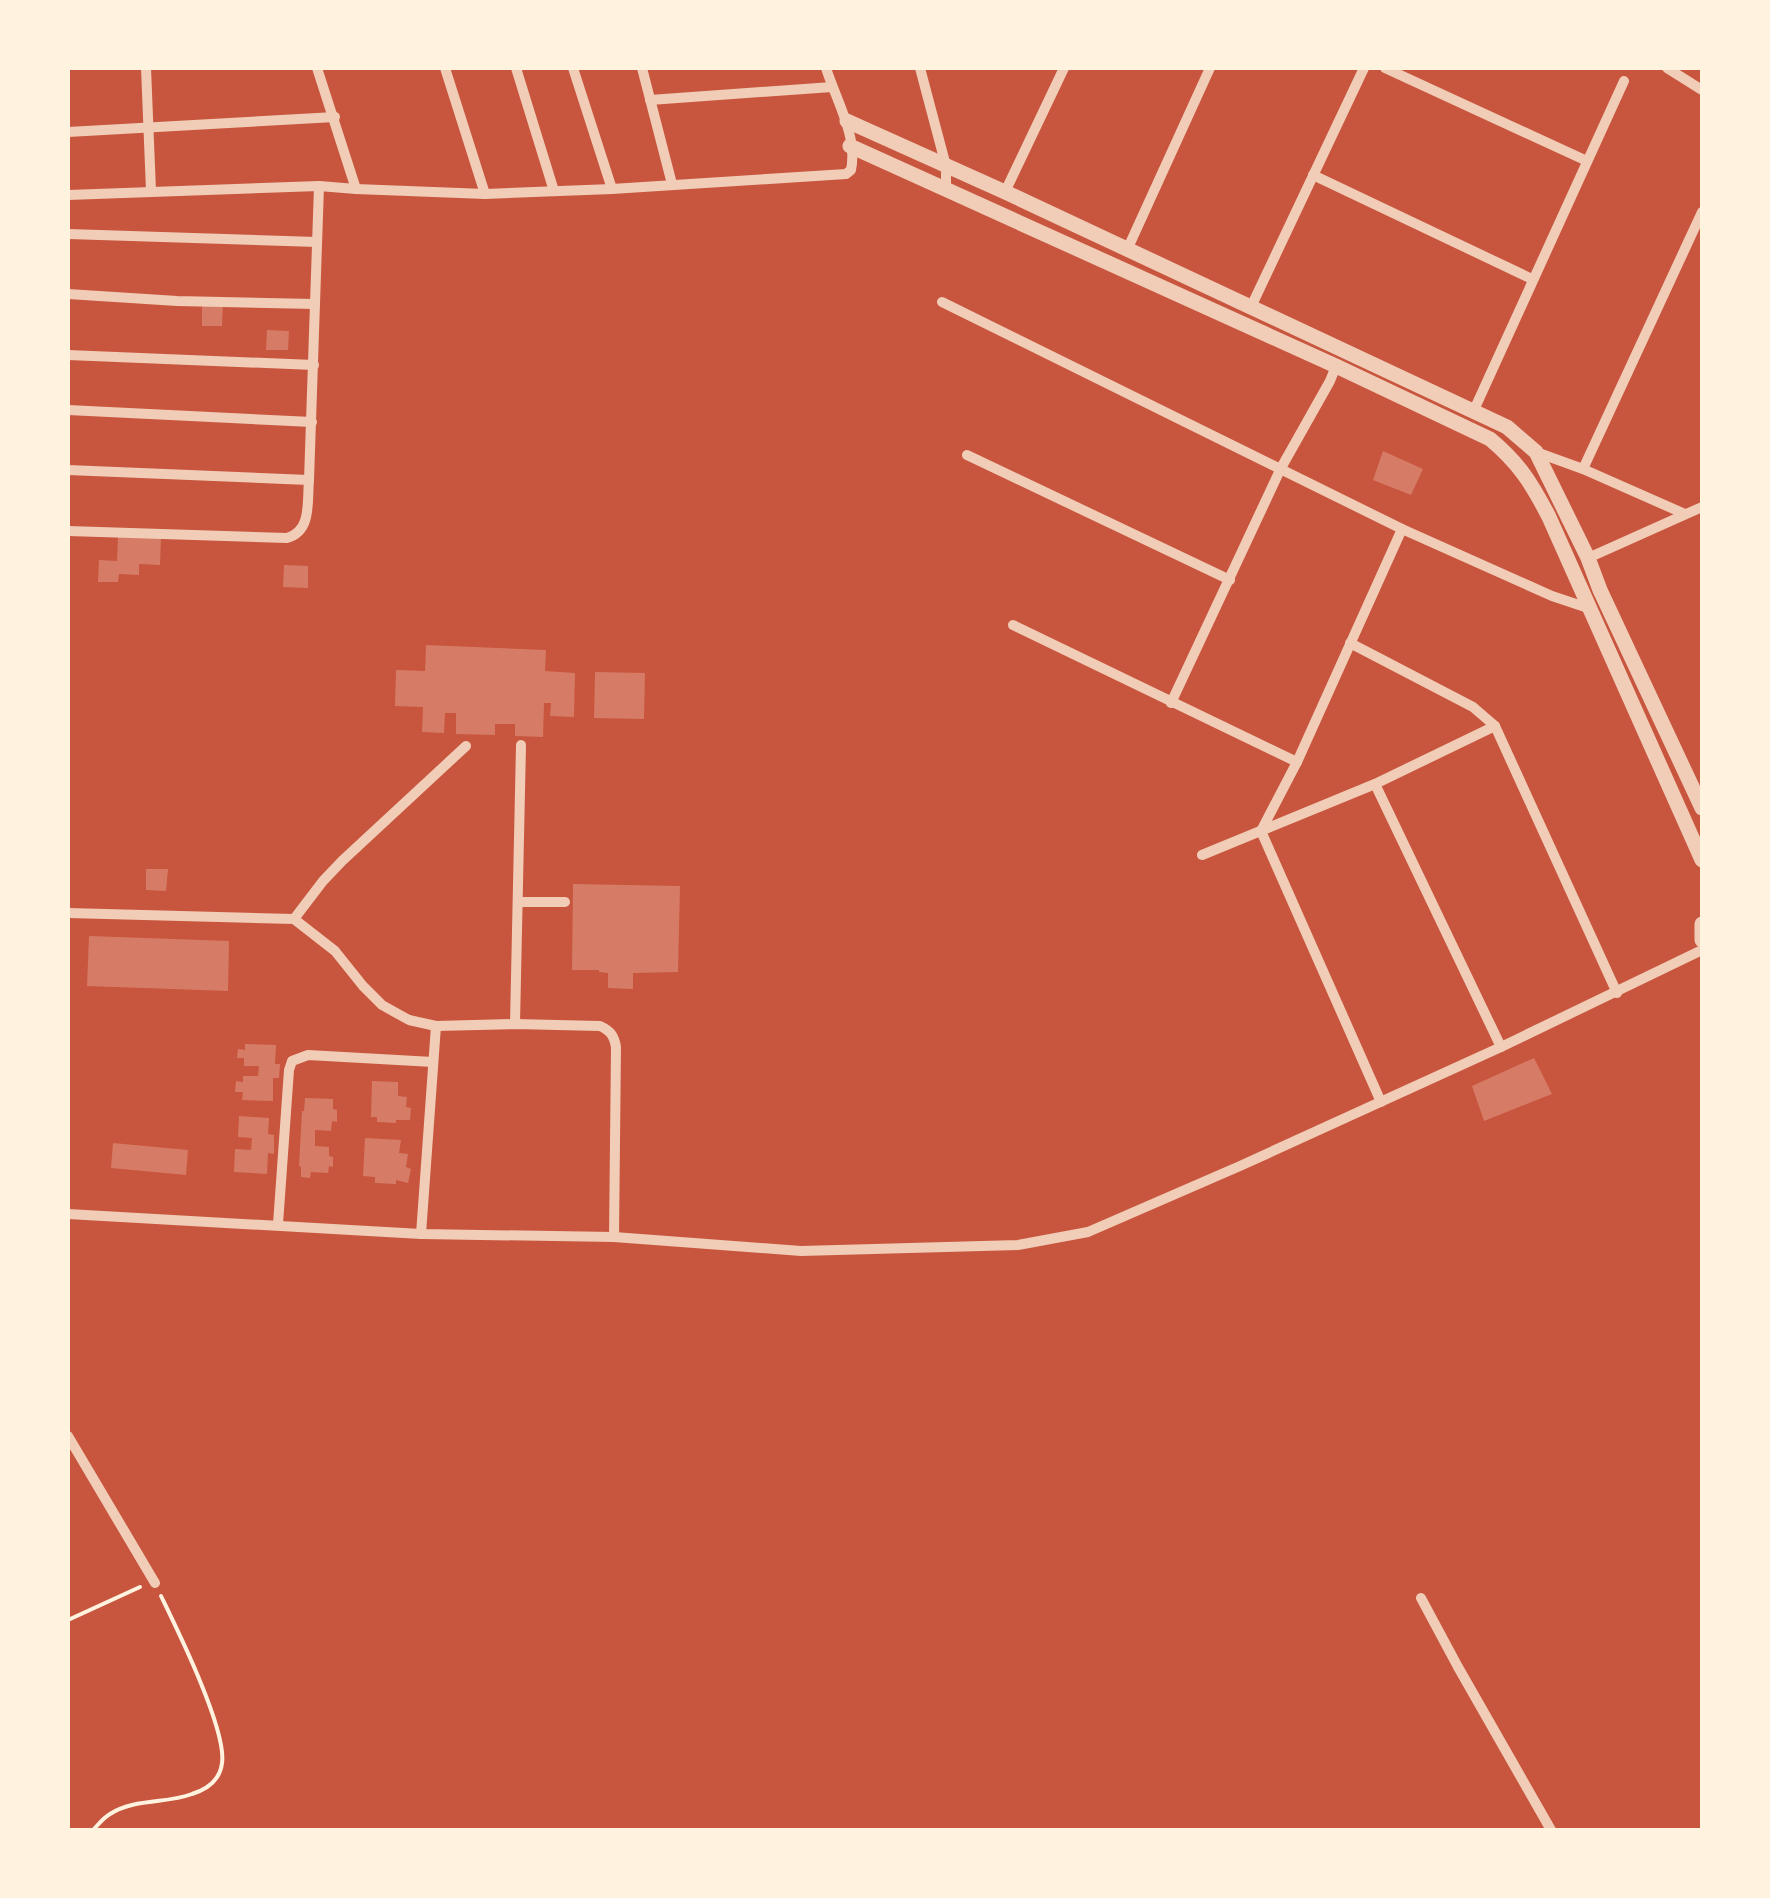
<svg xmlns="http://www.w3.org/2000/svg" width="1770" height="1898" viewBox="0 0 1770 1898" font-family="'Asap Condensed',sans-serif">
  <style>
    .building { fill: #d67c66 }
    .lines { fill: none; stroke-linecap: round; stroke-linejoin: round }
    .path { stroke: #fff3e0; stroke-width: 4 }
    .minor { stroke: #f1ccb7; stroke-width: 10 }
    .tertiary { stroke: #f1ccb7; stroke-width: 15 }
  </style>
  <rect width="100%" height="100%" fill="#c8553d"/>
  <!-- building -->
  <g class="building">
    <path d="M202,304H223L222,326H202Z"/>
    <path d="M267,330L289,331L288,350H266Z"/>
    <path d="M1383,451L1423,469L1411,495L1373,480Z"/>
    <path d="M118,537L161,538L160,565L139,564V575L119,574L118,582H98L99,560L117,561Z"/>
    <path d="M284,565L308,566V588L283,587Z"/>
    <path d="M426,645L546,650L545,671L575,673L574,717L550,716L551,703H544L543,737L515,736V724H495V735L456,734V713H445L444,733L422,732L423,707L395,706L396,670L425,671Z"/>
    <path d="M595,672L645,673L644,719L594,718Z"/>
    <path d="M146,869H168L166,891L146,890Z"/>
    <path d="M573,884L680,886L678,972L633,973V989L608,988V973L599,972V970H572Z"/>
    <path d="M89,936L229,941L228,991L87,986Z"/>
    <path d="M245,1044L276,1045L275,1064H280L279,1078H273V1101L242,1100L243,1092H235L236,1081L243,1082V1076H258L259,1066H244V1058H237L238,1049L245,1050Z"/>
    <path d="M1534,1058L1552,1094L1484,1121L1472,1086Z"/>
    <path d="M372,1081L398,1082V1096L407,1097L406,1107L411,1108L410,1120H396V1123L377,1122V1117H371Z"/>
    <path d="M305,1098L333,1099V1109L337,1110V1122L332,1121L331,1131L315,1130V1146L329,1147V1156L333,1157V1167L329,1166L328,1173L311,1172L310,1178L301,1177V1167L299,1166L302,1111H304Z"/>
    <path d="M239,1116L269,1118L268,1134L274,1135V1154L268,1153L267,1174L234,1172L235,1149L251,1150L252,1138L238,1137Z"/>
    <path d="M365,1138L401,1140L399,1153L408,1154L406,1167L411,1169L408,1183L396,1180V1184L375,1183V1177L363,1176Z"/>
    <path d="M113,1143L188,1150L186,1175L111,1168Z"/>
  </g>
  <g class="lines">
    <!-- path -->
    <g class="path">
      <path d="M68,1620L140,1587"/>
      <path d="M93,1830C98,1825 103,1818 110,1814C135,1798 166,1804 192,1794C208,1789 220,1780 222,1763C227,1730 177,1629 161,1596"/>
    </g>
    <!-- minor -->
    <g class="minor">
      <path d="M146,68L151,191"/>
      <path d="M317,68L356,189L485,194L612,189"/>
      <path d="M445,68L485,194"/>
      <path d="M516,68L554,191"/>
      <path d="M573,68L612,189L846,174L851,170C858,136 836,100 826,68"/>
      <path d="M642,68L672,184"/>
      <path d="M920,68L946,166V190"/>
      <path d="M1385,68L1587,161"/>
      <path d="M1667,68L1702,90"/>
      <path d="M650,100L832,87"/>
      <path d="M68,132L335,117"/>
      <path d="M1313,175L1532,279"/>
      <path d="M1005,192L1064,68"/>
      <path d="M68,195L319,186L356,189"/>
      <path d="M68,234L317,242"/>
      <path d="M1127,250L1210,68"/>
      <path d="M68,294L177,301L315,304"/>
      <path d="M942,302L1402,529L1552,596L1588,608"/>
      <path d="M1250,309L1364,68"/>
      <path d="M68,355L314,365"/>
      <path d="M68,410L312,422"/>
      <path d="M1474,410L1624,81"/>
      <path d="M1536,452L1583,469L1685,514"/>
      <path d="M967,455L1230,580"/>
      <path d="M1583,469L1702,212"/>
      <path d="M68,470L309,480"/>
      <path d="M68,531L287,538C312,531 307,502 309,480L319,186"/>
      <path d="M1588,558L1702,507"/>
      <path d="M1013,625L1297,762"/>
      <path d="M1350,643L1473,707L1495,726L1617,993"/>
      <path d="M1171,703L1281,468L1330,381L1336,366"/>
      <path d="M1375,784L1501,1047"/>
      <path d="M1202,855L1375,784L1495,726"/>
      <path d="M518,902H565"/>
      <path d="M68,913L294,919L335,951L363,986L382,1005L409,1020L436,1026L515,1024L600,1026C611,1031 614,1036 616,1047L614,1237"/>
      <path d="M294,919L323,881L342,861L466,746"/>
      <path d="M515,1024L521,745"/>
      <path d="M1381,1102L1261,831L1297,762L1402,529"/>
      <path d="M68,1214L421,1234L614,1237L801,1251L1018,1245L1088,1232L1240,1166L1501,1047L1702,950"/>
      <path d="M278,1224L289,1070L292,1061L308,1055L433,1062"/>
      <path d="M421,1234L436,1026"/>
      <path d="M68,1436L155,1583"/>
      <path d="M1421,1598L1458,1667L1551,1830"/>
    </g>
    <!-- tertiary -->
    <g class="tertiary">
      <path d="M847,121L1005,192L1507,427L1536,452L1588,558L1600,590L1702,808"/>
      <path d="M850,146L1336,366L1490,439C1519,463 1532,484 1549,517L1702,860"/>
      <path d="M1702,924V940"/>
    </g>
  </g>
  <!-- border -->
  <rect width="1770" height="1898" fill="none" stroke="#fff3e0" stroke-width="140"/>
</svg>
